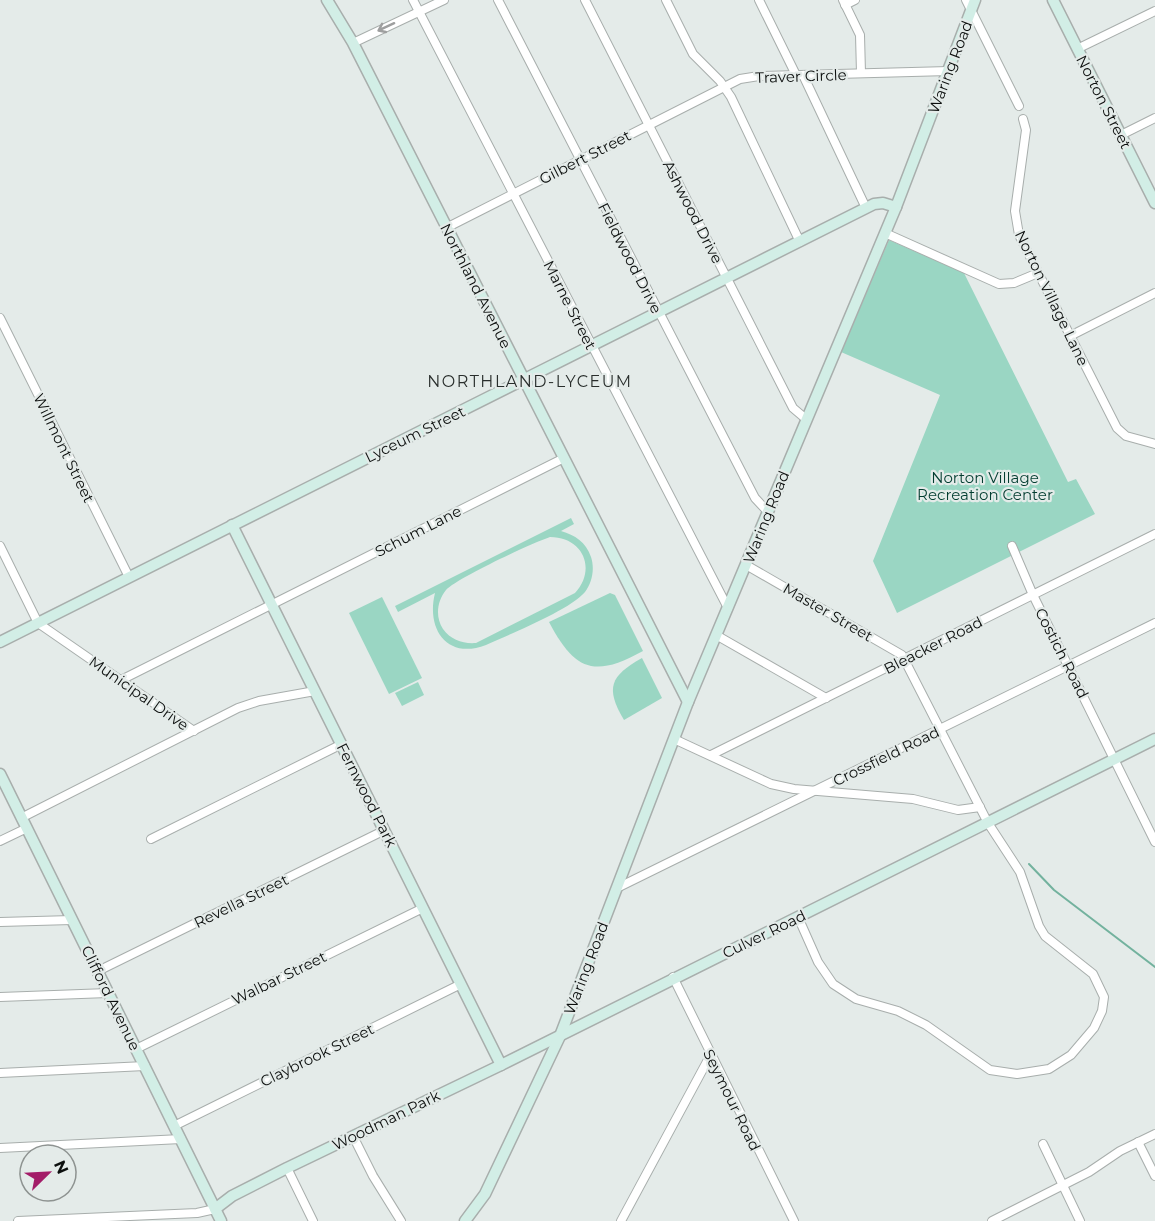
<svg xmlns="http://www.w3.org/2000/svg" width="1155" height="1221" viewBox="0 0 1155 1221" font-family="Montserrat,sans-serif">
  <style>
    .green { fill: #9ad6c3; fill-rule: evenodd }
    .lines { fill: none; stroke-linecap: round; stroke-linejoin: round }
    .stream { stroke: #73b29e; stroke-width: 2 }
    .street-casing { stroke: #a8aeac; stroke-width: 10 }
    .secondary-casing { stroke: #a8aeac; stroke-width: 13 }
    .street { stroke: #fff; stroke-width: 8 }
    .secondary { stroke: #d2eee6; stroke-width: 10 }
    .oneway { stroke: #9e9f9f }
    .labels { text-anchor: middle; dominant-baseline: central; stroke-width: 4.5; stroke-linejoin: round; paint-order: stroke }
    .street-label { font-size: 15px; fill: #0c0f0e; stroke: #e4ebe9 }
    .park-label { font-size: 15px; fill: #023d30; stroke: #e4ebe9 }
    .neighbourhood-label { font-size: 16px; letter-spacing: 1.5px; fill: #292e2c; stroke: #e4ebe9 }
  </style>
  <rect width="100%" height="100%" fill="#e4ebe9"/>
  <!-- green -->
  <g class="green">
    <path d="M889,240L964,273L1068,482L1076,479L1095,514L897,613L873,561L940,395L841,352Z"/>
    <path d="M571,518L574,524L561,531C575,535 586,542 591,557C595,569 592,583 585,592C570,610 510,634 486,645C447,660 426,629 435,593L398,612L395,606ZM550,537C583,537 597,569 575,593L476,643C463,644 451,640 443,629C435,617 437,601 446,590C457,578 532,543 550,537Z"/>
    <path d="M610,593L615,595L643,651C594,678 575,671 549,622Z"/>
    <path d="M382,597L422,678L389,694L349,613Z"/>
    <path d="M642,658L662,698L624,720C605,688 610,676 642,658Z"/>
    <path d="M418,682L424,695L402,706L395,693Z"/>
  </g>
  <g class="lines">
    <!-- stream -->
    <path class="stream" d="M1029,864L1054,890L1155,967"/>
    <defs>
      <g id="street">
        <path d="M413,0L728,608"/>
        <path d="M498,0L755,498L768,512"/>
        <path d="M585,0L793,408L806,419"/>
        <path d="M666,0L693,54L720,81L731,97L800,242"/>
        <path d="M759,0L796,75"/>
        <path d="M843,0L860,35L861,73"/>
        <path d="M966,0L1019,106"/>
        <path d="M845,5L855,0"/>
        <path d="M353,43L444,0"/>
        <path d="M1077,49L1155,11"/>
        <path d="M803,75L866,208"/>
        <path d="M1023,119L1026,130L1015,211L1019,235L1117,428L1126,436L1155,444"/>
        <path d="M1121,135L1155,118"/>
        <path d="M446,228L740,79L759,76L949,71"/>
        <path d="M885,233L999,284L1014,283L1038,273"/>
        <path d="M0,318L129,577"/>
        <path d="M1070,336L1155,293"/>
        <path d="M0,546L38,623L194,731"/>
        <path d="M1012,546L1033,595L1155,842"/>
        <path d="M746,565L902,655L988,823L1020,872L1039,926L1045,936L1093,974L1104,997L1102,1011L1094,1028L1071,1055L1049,1069L1017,1074L990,1070L926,1025L898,1011L856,999L833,984L818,962L798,917"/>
        <path d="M716,635L826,698"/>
        <path d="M121,680L564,458"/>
        <path d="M674,739L771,784L794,789L913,799L958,810L980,807"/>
        <path d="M711,755L1155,534"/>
        <path d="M21,818L238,708L259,701L315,691"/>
        <path d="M151,839L342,744"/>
        <path d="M0,841L27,828"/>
        <path d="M617,888L1155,623"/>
        <path d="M0,922L72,920"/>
        <path d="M98,971L385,830"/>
        <path d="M673,977L794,1221"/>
        <path d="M0,997L108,993"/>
        <path d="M136,1049L423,908"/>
        <path d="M0,1073L145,1066"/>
        <path d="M174,1126L461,984"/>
        <path d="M353,1136L373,1176L401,1221"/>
        <path d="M1138,1142L1155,1176"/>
        <path d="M1043,1144L1080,1221"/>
        <path d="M0,1148L181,1139"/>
        <path d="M287,1168L313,1221"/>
        <path d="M18,1221L197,1213L215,1209"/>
        <path d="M621,1221L710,1056"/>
        <path d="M992,1221L1089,1172L1120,1151L1155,1134"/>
      </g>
      <g id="secondary">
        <path d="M327,0L353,43L688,702"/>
        <path d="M1053,0L1155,203"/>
        <path d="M232,525L501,1065"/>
        <path d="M0,642L874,204L883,203L896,207"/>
        <path d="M0,774L221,1221"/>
        <path d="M215,1209L232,1196L287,1168L501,1065L1155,739"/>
        <path d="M465,1221L485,1194L560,1036L688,702L896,207L975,0"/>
      </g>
    </defs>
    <!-- street casing -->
    <use href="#street" class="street-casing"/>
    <!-- secondary casing -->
    <use href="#secondary" class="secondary-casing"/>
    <!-- street -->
    <use href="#street" class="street"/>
    <!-- secondary -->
    <use href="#secondary" class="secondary"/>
  </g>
  <!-- one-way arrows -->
  <defs><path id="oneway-shaft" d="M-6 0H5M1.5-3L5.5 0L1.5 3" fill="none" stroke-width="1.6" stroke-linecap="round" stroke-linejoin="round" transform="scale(1.5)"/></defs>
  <use class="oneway" href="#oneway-shaft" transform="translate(386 27) rotate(155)"/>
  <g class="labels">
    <!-- street labels -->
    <g class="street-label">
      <text transform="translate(950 67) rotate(-69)">Waring Road</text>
      <text transform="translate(801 76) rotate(-2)">Traver Circle</text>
      <text transform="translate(1104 102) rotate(63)">Norton Street</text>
      <text transform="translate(585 157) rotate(-27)">Gilbert Street</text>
      <text transform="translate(693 212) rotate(63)">Ashwood Drive</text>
      <text transform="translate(630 258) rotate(63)">Fieldwood Drive</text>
      <text transform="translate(476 286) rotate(63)">Northland Avenue</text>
      <text transform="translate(1052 298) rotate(64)">Norton Village Lane</text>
      <text transform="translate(570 305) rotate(63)">Marne Street</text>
      <text transform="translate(415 434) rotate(-26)">Lyceum Street</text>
      <text transform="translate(64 448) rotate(64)">Willmont Street</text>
      <text transform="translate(766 517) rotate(-68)">Waring Road</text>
      <text transform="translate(418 531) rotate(-27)">Schum Lane</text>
      <text transform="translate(828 612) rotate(30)">Master Street</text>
      <text transform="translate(933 645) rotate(-27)">Bleacker Road</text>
      <text transform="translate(1062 653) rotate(63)">Costich Road</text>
      <text transform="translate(139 693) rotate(35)">Municipal Drive</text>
      <text transform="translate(886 756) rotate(-26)">Crossfield Road</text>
      <text transform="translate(367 795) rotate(63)">Fernwood Park</text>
      <text transform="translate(241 901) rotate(-26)">Revella Street</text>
      <text transform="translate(764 934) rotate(-26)">Culver Road</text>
      <text transform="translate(586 968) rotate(-69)">Waring Road</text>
      <text transform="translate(279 978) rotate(-26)">Walbar Street</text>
      <text transform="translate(111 998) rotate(64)">Clifford Avenue</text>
      <text transform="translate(317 1055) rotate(-26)">Claybrook Street</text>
      <text transform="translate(732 1100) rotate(64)">Seymour Road</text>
      <text transform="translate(386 1120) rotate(-26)">Woodman Park</text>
    </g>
    <!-- park labels -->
    <g class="park-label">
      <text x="985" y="477">Norton Village<tspan x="985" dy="17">Recreation Center</tspan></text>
    </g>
    <!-- neighbourhood labels -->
    <g class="neighbourhood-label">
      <text x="530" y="381">NORTHLAND-LYCEUM</text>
    </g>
  </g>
  <!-- north arrow -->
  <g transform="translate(48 1173) rotate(66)"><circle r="28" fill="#e4ebe9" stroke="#8e9391" stroke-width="1.5"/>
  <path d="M0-4.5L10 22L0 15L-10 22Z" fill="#a31c68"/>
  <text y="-9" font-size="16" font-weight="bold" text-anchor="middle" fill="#0c0f0e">N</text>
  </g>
</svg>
